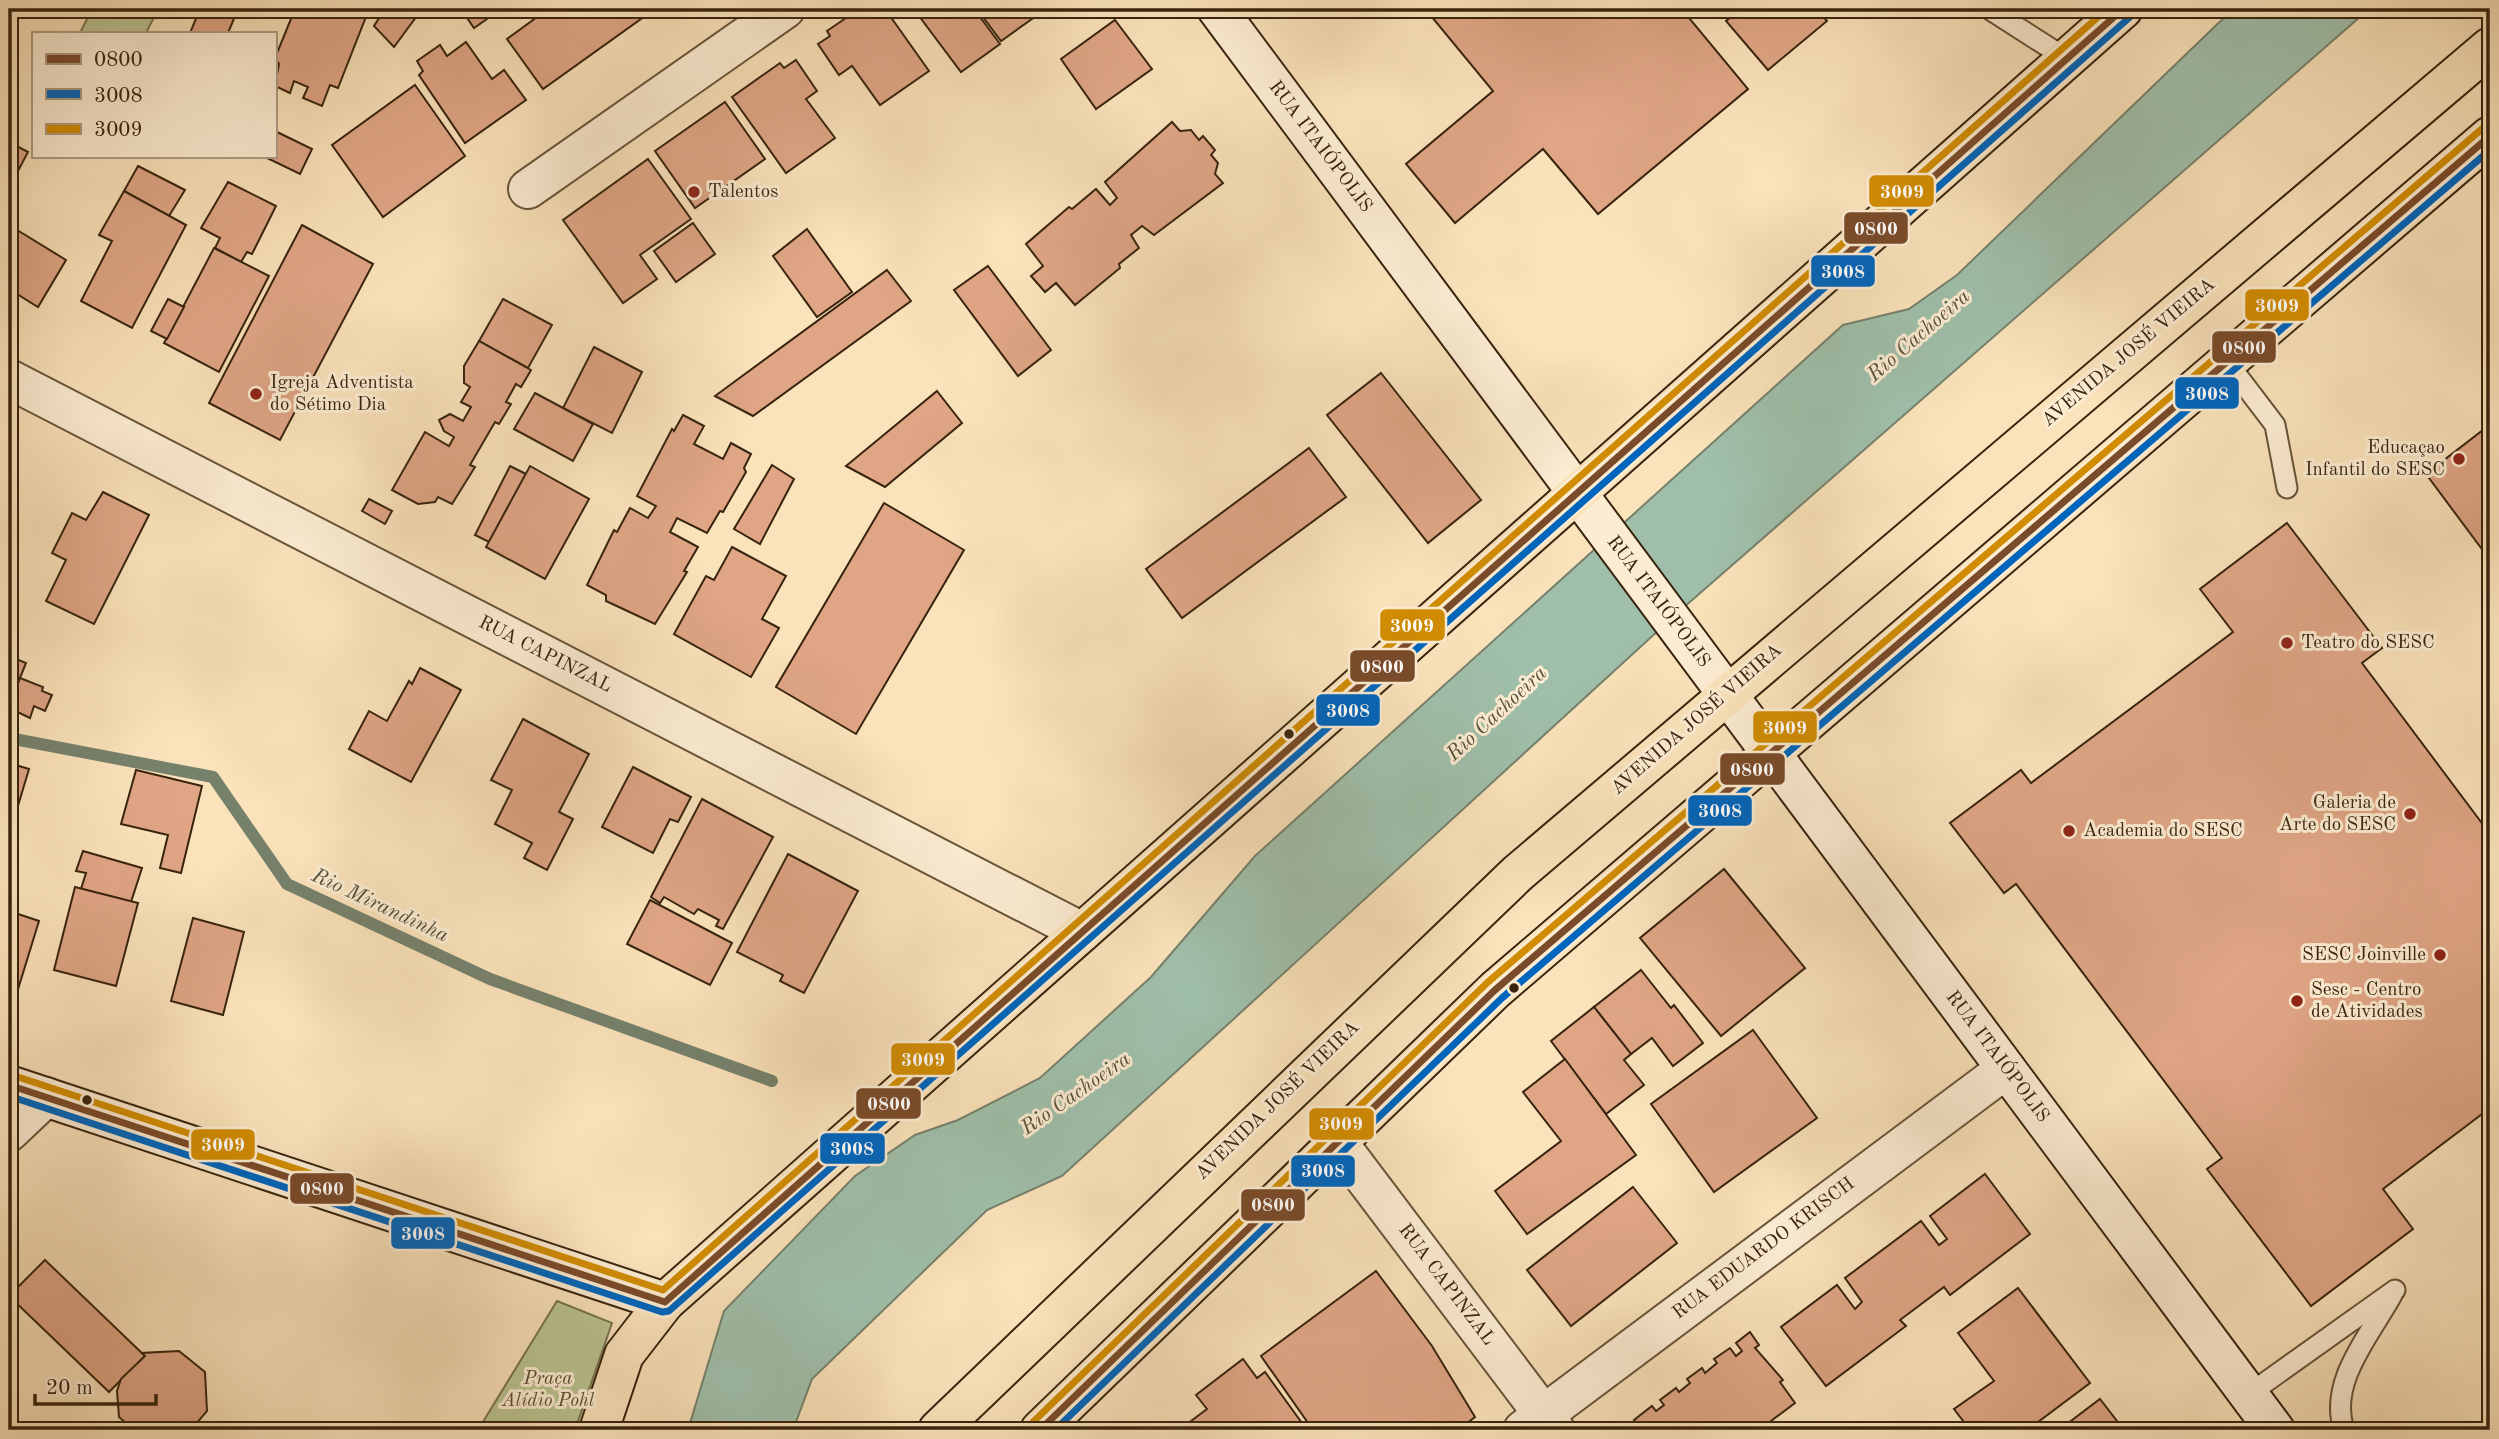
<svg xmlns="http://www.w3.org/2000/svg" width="2499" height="1439" viewBox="0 0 2499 1439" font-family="'Old Standard TT',serif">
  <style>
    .green { fill: #bac492; stroke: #797450; stroke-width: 2 }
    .water { fill: #9fbfaa; stroke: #76816c; stroke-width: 2 }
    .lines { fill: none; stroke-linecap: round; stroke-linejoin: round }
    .stream { stroke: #76816c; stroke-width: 12 }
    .building { fill: #dfa585; stroke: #38240e; stroke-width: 2 }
    .service-casing { stroke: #685439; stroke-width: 23 }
    .minor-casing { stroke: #685439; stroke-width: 42 }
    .tertiary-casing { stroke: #685439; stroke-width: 42 }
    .secondary-casing { stroke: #38240e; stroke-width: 42 }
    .primary-casing { stroke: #38240e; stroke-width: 42 }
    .service { stroke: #fcecd2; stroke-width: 19 }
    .minor { stroke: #fcecd2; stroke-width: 38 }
    .tertiary { stroke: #fcecd2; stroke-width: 38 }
    .secondary { stroke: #fcecd2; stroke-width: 38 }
    .primary { stroke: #fae2ba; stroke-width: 38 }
    .bus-1-casing { stroke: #fcecd2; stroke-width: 12 }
    .bus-2-casing { stroke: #fcecd2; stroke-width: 12 }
    .bus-3-casing { stroke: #fcecd2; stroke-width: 12 }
    .bus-1 { stroke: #7a4b2a; stroke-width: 7 }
    .bus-2 { stroke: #0065bd; stroke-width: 7 }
    .bus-3 { stroke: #d18c03; stroke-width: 7 }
    .poi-dot { fill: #8f2418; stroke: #fcecd2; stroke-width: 2.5 }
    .bus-dot { fill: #38240e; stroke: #fcecd2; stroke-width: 2.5 }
    .labels { text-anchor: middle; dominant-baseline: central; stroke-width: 6; stroke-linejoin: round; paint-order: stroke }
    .street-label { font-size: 19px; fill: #38240e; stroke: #fcecd2 }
    .poi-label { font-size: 19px; fill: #38240e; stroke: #fcecd2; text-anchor: start }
    .park-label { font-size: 19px; font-style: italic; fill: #584c2f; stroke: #fcecd2 }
    .water-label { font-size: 21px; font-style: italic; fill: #57523d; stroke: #fcecd2 }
    .line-badge { stroke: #fcecd2; stroke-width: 2.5 }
    .badge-label { font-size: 19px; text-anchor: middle; font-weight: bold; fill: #fff }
  </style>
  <rect width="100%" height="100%" fill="#fae2ba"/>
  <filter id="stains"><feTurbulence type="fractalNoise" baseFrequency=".00286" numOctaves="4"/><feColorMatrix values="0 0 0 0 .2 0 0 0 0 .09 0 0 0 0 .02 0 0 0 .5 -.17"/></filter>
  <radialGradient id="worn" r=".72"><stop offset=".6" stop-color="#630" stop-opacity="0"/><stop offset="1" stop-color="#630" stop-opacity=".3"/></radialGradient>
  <!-- green -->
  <g class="green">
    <path d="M92,9H158L146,33H80Z"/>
    <path d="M557,1301L612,1323L575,1430H478Z"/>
  </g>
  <!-- water -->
  <path class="water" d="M2233,9H2369L1683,608L1062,1176L987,1210L812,1379L793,1430H688L724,1311L855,1176L915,1135L958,1120L1040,1078L1151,977L1255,856L1843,325L1909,309L1957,275Z"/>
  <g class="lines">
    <!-- stream -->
    <path class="stream" d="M9,738L213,777L287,884L490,979L772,1081"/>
  </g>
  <!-- building -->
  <g class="building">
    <path d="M200,9H238L228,33H190Z"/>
    <path d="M295,9H369L338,88L330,85L322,106L303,98L308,87L294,81L290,93L275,86L279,64L275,58Z"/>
    <path d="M385,9H422L394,47L374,26Z"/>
    <path d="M461,9H501L474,28Z"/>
    <path d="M548,9H650L652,11L543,89L507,39Z"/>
    <path d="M859,9H885L929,71L880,105L852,66L839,75L818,44L830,36L827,31Z"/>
    <path d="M929,9H974L1000,44L961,72L919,16Z"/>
    <path d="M977,9H1046L1001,41Z"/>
    <path d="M1441,9H1701L1689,18L1748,89L1598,214L1543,149L1455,223L1406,164L1493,91L1431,16Z"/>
    <path d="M1741,9H1816L1827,21L1768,70L1726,21Z"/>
    <path d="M1115,20L1152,69L1096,109L1061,59Z"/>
    <path d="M466,42L492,79L504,70L526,100L465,143L419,75L423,71L417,61L440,45L447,56Z"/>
    <path d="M796,60L817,91L806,99L835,138L786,173L732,97L780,63L784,68Z"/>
    <path d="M415,85L465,156L383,217L332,145Z"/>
    <path d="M725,102L765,159L695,208L655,151Z"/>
    <path d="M1172,122L1180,131L1191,130L1199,140L1203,136L1215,150L1211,155L1218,163L1215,174L1223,183L1154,235L1142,226L1131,235L1139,248L1119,264L1120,268L1075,305L1056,283L1045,292L1031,276L1043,266L1026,244L1069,207L1072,209L1096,189L1110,205L1117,198L1105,182Z"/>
    <path d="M275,131L312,149L300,174L263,156H275Z"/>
    <path d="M9,142L28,152L9,188Z"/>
    <path d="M648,159L691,219L640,255L657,279L623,303L563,220Z"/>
    <path d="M138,166L185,190L169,216L124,191Z"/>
    <path d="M228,182L276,206L252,254L247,252L241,262L215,248L220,238L201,228Z"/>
    <path d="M124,191L186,225L132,328L81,301L112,241L99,235Z"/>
    <path d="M693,223L715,254L676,282L654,251Z"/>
    <path d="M9,225L66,260L38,307L9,289Z"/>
    <path d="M302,225L373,264L280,440L209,403Z"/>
    <path d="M807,229L852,292L817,317L773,256Z"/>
    <path d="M214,248L269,276L219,372L164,343Z"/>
    <path d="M988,266L1051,350L1018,376L954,290Z"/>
    <path d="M887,270L911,301L753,416L715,396Z"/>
    <path d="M168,299L184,307L167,339L151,331Z"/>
    <path d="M503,299L552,325L528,368L479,341Z"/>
    <path d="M479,341L531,370L521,387L516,384L506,402L511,404L499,424L495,422L470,465L475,467L452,504L438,497L435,502L418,504L392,490L425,432L449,446L454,437L444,431L439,420L450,414L463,421L471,407L461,402L470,387L464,383V366Z"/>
    <path d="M594,347L642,372L612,433L563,408Z"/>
    <path d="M1381,373L1481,500L1428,543L1327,415Z"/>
    <path d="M937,391L962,423L885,487L846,466Z"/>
    <path d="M535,393L593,424L573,461L514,429Z"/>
    <path d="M683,415L704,426L694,444L723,459L731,443L751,454L744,468L746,472L723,512L720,511L707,533L677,518L670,532L698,547L684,571L687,572L655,624L606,601V595L587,585L614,530L617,532L630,508L648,518L656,506L637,496L672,429L674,431Z"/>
    <path d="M2483,430L2490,439V560L2426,474Z"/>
    <path d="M1309,448L1346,497L1182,618L1146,569Z"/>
    <path d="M772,465L794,479L760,544L734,529Z"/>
    <path d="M510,466L526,474L489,542L475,535Z"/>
    <path d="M530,466L589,499L545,579L486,547Z"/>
    <path d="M103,492L149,515L94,624L46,601L66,560L52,553L72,513L86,520Z"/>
    <path d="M369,499L392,511L385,524L362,511Z"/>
    <path d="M884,503L964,550L856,734L776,687Z"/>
    <path d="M2287,523L2382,648L2362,663L2490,834V1108L2383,1189L2413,1229L2311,1306L2207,1169L2222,1158L2016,884L2004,893L1950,823L2021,770L2031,783L2233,632L2200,589Z"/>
    <path d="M732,547L786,576L762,619L779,628L751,677L674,634L706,576L714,580Z"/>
    <path d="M9,656L26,663L9,705Z"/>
    <path d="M420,668L461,690L411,782L349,749L369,711L387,721L409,681L412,684Z"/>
    <path d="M20,678L43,687L42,691L52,695L45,711L34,706L30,718L9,708Z"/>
    <path d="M523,719L589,754L559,812L573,819L547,870L524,858L532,843L495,824L512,790L491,780Z"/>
    <path d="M9,763L29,769L9,836Z"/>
    <path d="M633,767L691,797L678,822L670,819L653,853L602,827Z"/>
    <path d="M136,770L202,786L181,873L160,868L168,835L121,824Z"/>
    <path d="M702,799L773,837L723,929L716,926L719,920L698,909L694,914L664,897L660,903L651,897Z"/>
    <path d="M83,851L142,868L131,902L81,889L86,873L76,871Z"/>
    <path d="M788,854L858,891L804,993L780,981L783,975L737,952Z"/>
    <path d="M1724,869L1805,968L1721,1036L1640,938Z"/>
    <path d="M75,887L138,903L116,986L54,970Z"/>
    <path d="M650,900L732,943L710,985L627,944Z"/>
    <path d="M9,911L39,921L11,1012L9,1011Z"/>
    <path d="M193,918L244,932L223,1015L171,1001Z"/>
    <path d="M1641,970L1671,1008L1674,1005L1703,1043L1673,1066L1652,1038L1631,1054L1594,1007Z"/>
    <path d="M1594,1007L1631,1054L1624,1060L1644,1085L1606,1114L1551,1041Z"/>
    <path d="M1753,1030L1817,1118L1714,1192L1651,1104Z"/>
    <path d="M1565,1059L1636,1155L1527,1234L1495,1191L1561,1141L1523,1092Z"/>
    <path d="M1985,1174L2030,1234L1950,1295L1944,1287L1900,1320L1906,1326L1826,1386L1781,1327L1837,1285L1855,1309L1862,1302L1845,1278L1921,1221L1939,1245L1947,1239L1930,1216Z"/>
    <path d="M1633,1187L1677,1243L1571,1326L1527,1270Z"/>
    <path d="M45,1260L145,1356L109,1392L9,1296Z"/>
    <path d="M1376,1271L1432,1346L1475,1417L1458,1430H1313L1261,1356Z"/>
    <path d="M2018,1288L2090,1383L2030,1428L1970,1430L1954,1409L1994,1381L1958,1333Z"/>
    <path d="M1750,1332L1759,1345L1755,1348L1783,1380L1780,1382L1795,1403L1767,1424L1769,1427L1764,1430H1651L1648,1427L1641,1430L1634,1420L1652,1406L1656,1411L1664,1405L1660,1400L1676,1388L1679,1392L1690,1383L1687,1379L1702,1368L1705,1373L1717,1363L1714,1359L1730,1348L1736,1356L1742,1351L1736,1343Z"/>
    <path d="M179,1351L205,1372L207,1411L191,1430H134L119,1417L117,1391L121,1379L145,1356L142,1353Z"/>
    <path d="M1243,1359L1257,1378L1265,1372L1307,1430H1179L1207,1409L1196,1395Z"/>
    <path d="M2100,1399L2124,1430H2059Z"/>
  </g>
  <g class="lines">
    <defs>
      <g id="service">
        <path d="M1989,9L2067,59"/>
        <path d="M2227,362L2275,425L2287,488"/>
        <path d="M2249,1394L2395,1290"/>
        <path d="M2344,1430C2328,1382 2370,1335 2392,1295"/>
      </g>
      <g id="minor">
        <path d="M528,189L785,9"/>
        <path d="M9,379L1082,932"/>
        <path d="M9,1132L46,1097"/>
        <path d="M1523,1430L2006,1069"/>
      </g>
      <path id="tertiary" d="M1336,1140L1555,1430"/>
      <g id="secondary">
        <path d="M1217,9L2275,1430"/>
        <path d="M9,1085L665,1302"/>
      </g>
      <g id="primary">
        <path d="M599,1430L624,1355L665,1302L2123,9"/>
        <path d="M938,1430L1518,873L2490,47"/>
        <path d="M1040,1430L1495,990L2490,136"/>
      </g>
    </defs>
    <!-- service casing -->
    <use href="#service" class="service-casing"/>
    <!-- minor casing -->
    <use href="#minor" class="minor-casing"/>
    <!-- tertiary casing -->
    <use href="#tertiary" class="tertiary-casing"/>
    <!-- secondary casing -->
    <use href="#secondary" class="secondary-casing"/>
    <!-- primary casing -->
    <use href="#primary" class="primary-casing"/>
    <!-- service -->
    <use href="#service" class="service"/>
    <!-- minor -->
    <use href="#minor" class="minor"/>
    <!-- tertiary -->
    <use href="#tertiary" class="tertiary"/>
    <!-- secondary -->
    <use href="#secondary" class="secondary"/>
    <!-- primary -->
    <use href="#primary" class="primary"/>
    <defs>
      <g id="bus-1">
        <path d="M9,1085L665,1302L2123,9"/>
        <path d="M1040,1430L1495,990L2490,136"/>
      </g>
      <g id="bus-2">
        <path d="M9,1096L662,1312L669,1311L2130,17"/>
        <path d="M1055,1430L1502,998L2490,150"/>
      </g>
      <g id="bus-3">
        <path d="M12,1075L663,1290L2107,9"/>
        <path d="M1033,1422L1488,982L2483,128"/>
      </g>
    </defs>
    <!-- bus-1 casing -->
    <use href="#bus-1" class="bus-1-casing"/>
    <!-- bus-2 casing -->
    <use href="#bus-2" class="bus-2-casing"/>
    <!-- bus-3 casing -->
    <use href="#bus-3" class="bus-3-casing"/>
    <!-- bus-1 -->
    <use href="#bus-1" class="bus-1"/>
    <!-- bus-2 -->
    <use href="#bus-2" class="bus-2"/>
    <!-- bus-3 -->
    <use href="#bus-3" class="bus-3"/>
  </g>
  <!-- markers -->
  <g class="poi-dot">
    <circle cx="694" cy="192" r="7"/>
    <circle cx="256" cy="394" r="7"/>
    <circle cx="2459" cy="459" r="7"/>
    <circle cx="2287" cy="643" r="7"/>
    <circle cx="2410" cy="814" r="7"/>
    <circle cx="2069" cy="831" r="7"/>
    <circle cx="2440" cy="955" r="7"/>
    <circle cx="2297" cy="1001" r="7"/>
  </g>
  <g class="bus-dot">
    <circle cx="1289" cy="734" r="6"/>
    <circle cx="1514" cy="988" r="6"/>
    <circle cx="87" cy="1100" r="6"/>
  </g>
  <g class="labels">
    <!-- street labels -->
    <g class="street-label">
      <text transform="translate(1320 147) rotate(53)">RUA ITAIÓPOLIS</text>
      <text transform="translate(2129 353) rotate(-40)">AVENIDA JOSÉ VIEIRA</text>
      <text transform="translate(1658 602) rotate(53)">RUA ITAIÓPOLIS</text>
      <text transform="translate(545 655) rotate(27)">RUA CAPINZAL</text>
      <text transform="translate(1697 720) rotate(-41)">AVENIDA JOSÉ VIEIRA</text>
      <text transform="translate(1997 1057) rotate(53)">RUA ITAIÓPOLIS</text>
      <text transform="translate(1278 1101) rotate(-44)">AVENIDA JOSÉ VIEIRA</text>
      <text transform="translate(1764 1249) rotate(-37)">RUA EDUARDO KRISCH</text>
      <text transform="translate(1446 1285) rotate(53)">RUA CAPINZAL</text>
    </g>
    <!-- poi labels -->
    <g class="poi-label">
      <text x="708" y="192">Talentos</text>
      <text x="270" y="383">Igreja Adventista<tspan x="270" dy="22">do Sétimo Dia</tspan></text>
      <text x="2445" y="448" text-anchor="end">Educaçao<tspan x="2445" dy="22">Infantil do SESC</tspan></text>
      <text x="2301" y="643">Teatro do SESC</text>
      <text x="2396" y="803" text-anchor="end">Galeria de<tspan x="2396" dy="22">Arte do SESC</tspan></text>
      <text x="2083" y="831">Academia do SESC</text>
      <text x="2426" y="955" text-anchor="end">SESC Joinville</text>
      <text x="2311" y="990">Sesc - Centro<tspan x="2311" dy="22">de Atividades</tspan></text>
    </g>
    <!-- park labels -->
    <g class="park-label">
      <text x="548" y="1379">Praça<tspan x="548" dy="22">Alídio Pohl</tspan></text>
    </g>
    <!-- water labels -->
    <g class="water-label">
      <text transform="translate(1919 336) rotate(-41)">Rio Cachoeira</text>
      <text transform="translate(1497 714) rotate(-43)">Rio Cachoeira</text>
      <text transform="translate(380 906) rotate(25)">Rio Mirandinha</text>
      <text transform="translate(1076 1094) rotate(-35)">Rio Cachoeira</text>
    </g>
  </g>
  <g class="line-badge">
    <rect x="1868" y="174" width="67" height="34" rx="7" fill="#d18c03"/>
    <rect x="1843" y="211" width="66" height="34" rx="7" fill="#7a4b2a"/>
    <rect x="1810" y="254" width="66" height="34" rx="7" fill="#0065bd"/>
    <rect x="2244" y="288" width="66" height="34" rx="7" fill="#d18c03"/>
    <rect x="2211" y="330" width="66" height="34" rx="7" fill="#7a4b2a"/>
    <rect x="2174" y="376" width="66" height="34" rx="7" fill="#0065bd"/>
    <rect x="1379" y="608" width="67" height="34" rx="7" fill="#d18c03"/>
    <rect x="1349" y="649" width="67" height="34" rx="7" fill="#7a4b2a"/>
    <rect x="1315" y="693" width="66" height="34" rx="7" fill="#0065bd"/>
    <rect x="1752" y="710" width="66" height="34" rx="7" fill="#d18c03"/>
    <rect x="1719" y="752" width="67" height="34" rx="7" fill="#7a4b2a"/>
    <rect x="1687" y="794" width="66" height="33" rx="7" fill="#0065bd"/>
    <rect x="890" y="1042" width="66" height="34" rx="7" fill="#d18c03"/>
    <rect x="855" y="1087" width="67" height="33" rx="7" fill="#7a4b2a"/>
    <rect x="1308" y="1107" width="67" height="34" rx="7" fill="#d18c03"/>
    <rect x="190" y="1128" width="66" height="33" rx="7" fill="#d18c03"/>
    <rect x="819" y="1132" width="67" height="33" rx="7" fill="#0065bd"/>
    <rect x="1290" y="1154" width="66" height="34" rx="7" fill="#0065bd"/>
    <rect x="289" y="1172" width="66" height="33" rx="7" fill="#7a4b2a"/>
    <rect x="1240" y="1188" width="66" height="34" rx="7" fill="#7a4b2a"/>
    <rect x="390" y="1216" width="66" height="34" rx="7" fill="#0065bd"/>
  </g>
  <g class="badge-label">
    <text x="1902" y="198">3009</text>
    <text x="1876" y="235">0800</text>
    <text x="1843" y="278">3008</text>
    <text x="2277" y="312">3009</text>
    <text x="2244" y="354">0800</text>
    <text x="2207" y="400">3008</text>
    <text x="1412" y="632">3009</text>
    <text x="1382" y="673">0800</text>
    <text x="1348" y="717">3008</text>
    <text x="1785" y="734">3009</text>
    <text x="1752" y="776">0800</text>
    <text x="1720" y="817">3008</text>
    <text x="923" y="1066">3009</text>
    <text x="889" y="1110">0800</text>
    <text x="1341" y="1130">3009</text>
    <text x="223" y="1151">3009</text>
    <text x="852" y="1155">3008</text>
    <text x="1323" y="1177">3008</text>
    <text x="322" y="1195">0800</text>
    <text x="1273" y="1211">0800</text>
    <text x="423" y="1240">3008</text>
  </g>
  <!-- margin -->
  <rect width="2499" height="1439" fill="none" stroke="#fae2ba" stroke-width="35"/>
  <rect x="10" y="10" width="2478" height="1418" fill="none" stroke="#38240e" stroke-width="3.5"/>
  <rect x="18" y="18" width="2464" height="1404" fill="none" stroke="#38240e" stroke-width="2"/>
  <!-- legend -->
  <rect x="32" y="32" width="245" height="126" fill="#fcecd2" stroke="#ae9c84" stroke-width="2"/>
  <rect x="46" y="54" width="35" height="10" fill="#7a4b2a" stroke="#ae9c84" stroke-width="2"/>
  <text x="94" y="66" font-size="21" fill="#38240e">0800</text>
  <rect x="46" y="89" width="35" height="10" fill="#0065bd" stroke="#ae9c84" stroke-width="2"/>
  <text x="94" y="102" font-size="21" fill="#38240e">3008</text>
  <rect x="46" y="124" width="35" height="10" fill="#d18c03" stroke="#ae9c84" stroke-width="2"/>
  <text x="94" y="136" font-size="21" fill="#38240e">3009</text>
  <!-- scale -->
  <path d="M35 1394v10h121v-10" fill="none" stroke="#38240e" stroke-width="3.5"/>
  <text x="46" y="1394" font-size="21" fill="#38240e" stroke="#fcecd2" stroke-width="5" paint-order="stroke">20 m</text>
  <rect width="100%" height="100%" filter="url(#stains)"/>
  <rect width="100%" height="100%" fill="url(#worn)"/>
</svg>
